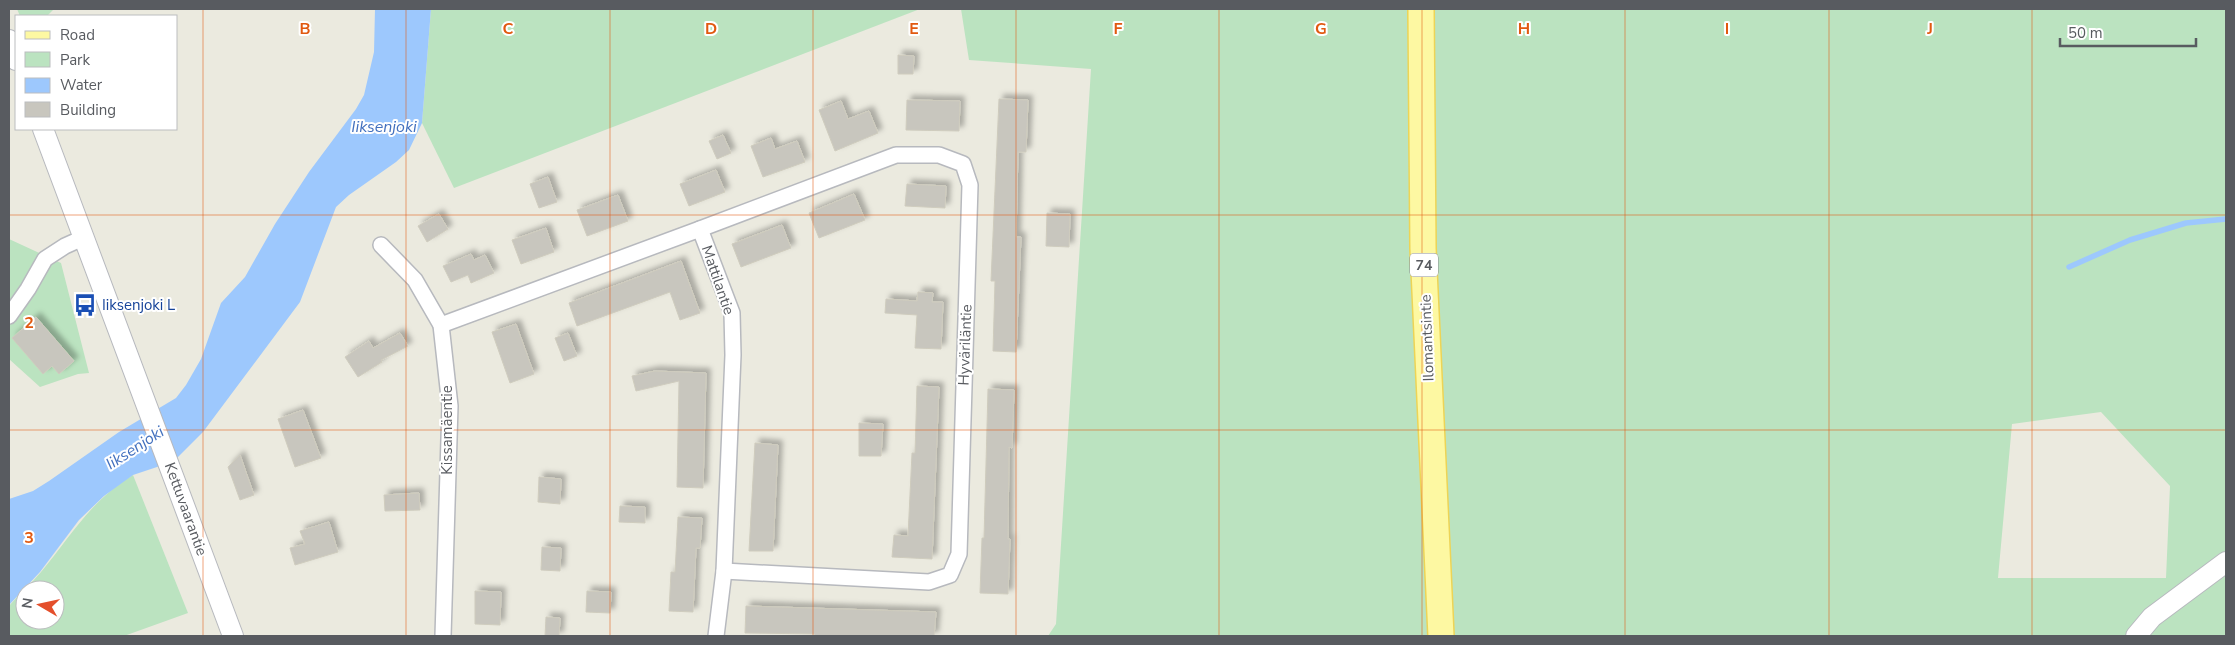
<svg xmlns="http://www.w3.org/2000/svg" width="2235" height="645" viewBox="0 0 2235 645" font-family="'Nunito Sans',sans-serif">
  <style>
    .green { fill: #bbe3c0; fill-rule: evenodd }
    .water { fill: #9dc8fd }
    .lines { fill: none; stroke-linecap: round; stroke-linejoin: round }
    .stream { stroke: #9dc8fd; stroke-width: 5.5 }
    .building { fill: #c8c6be; stroke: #cfccbe; filter: url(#shadow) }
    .minor-casing { stroke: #b7b9be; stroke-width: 18 }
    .tertiary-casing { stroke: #b7b9be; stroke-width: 22 }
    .primary-casing { stroke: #edd456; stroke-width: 28 }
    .minor { stroke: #fff; stroke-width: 15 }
    .tertiary { stroke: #fff; stroke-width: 20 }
    .primary { stroke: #fdf8a2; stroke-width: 25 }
    .grid { fill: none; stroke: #e15910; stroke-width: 1; stroke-opacity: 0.55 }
    .labels { text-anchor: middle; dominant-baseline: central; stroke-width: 4; stroke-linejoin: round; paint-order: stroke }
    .shield { fill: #fff; stroke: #8a8c90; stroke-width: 1 }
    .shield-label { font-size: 14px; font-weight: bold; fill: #585b60 }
    .street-label { font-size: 15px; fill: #585b60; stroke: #fff }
    .transit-label { font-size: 15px; fill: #164399; stroke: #fff; text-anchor: start }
    .water-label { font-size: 16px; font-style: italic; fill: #4270be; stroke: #fff }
    .grid-label { font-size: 16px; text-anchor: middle; font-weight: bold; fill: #e15910; stroke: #fff; stroke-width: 4; stroke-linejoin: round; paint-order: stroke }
  </style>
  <defs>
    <filter id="shadow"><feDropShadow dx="4.5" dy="-4.5" stdDeviation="2.5" flood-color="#0004"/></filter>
  </defs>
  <rect width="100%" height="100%" fill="#ebeadf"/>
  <!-- green -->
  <g class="green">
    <path d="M17,9H54L47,16H20Z"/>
    <path d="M431,9H920L454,188L422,123Z"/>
    <path d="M961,9H2226V636H1048L1056,624L1091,69L969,60ZM2101,412L2170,486L2166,578H1998L2012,424Z"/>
    <path d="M9,239L61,263L89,373L78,374L40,387L9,359Z"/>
    <path d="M133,475L188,613L124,636H9V606C19,594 31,584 41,572C71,536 91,500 133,475ZM25,590H55V620H25Z"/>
  </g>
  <!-- water -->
  <path class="water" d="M375,9H431L422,123L409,150L396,162L349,195L336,207L300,302L203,432L178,457L163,465L133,475L104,496L79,520L40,572L9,605V499L33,491L49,481L119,432L176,398L186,385L201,359L221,303L245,277L275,224L309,172L356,109L364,95L374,52Z"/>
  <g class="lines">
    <!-- stream -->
    <path class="stream" d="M2069,267L2130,240L2186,223L2226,219"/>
  </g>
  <!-- building -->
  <g class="building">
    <path d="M898,55L914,56L913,74H898Z"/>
    <path d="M999,99L1028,100L1026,152H1018L1016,237H1021L1016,352L993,351L995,281H991Z"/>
    <path d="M907,100L960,101L959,131L906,130Z"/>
    <path d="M841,101L848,119L869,111L878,133L835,151L819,110Z"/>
    <path d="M723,135L731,153L717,159L709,141Z"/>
    <path d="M771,138L775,149L797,141L805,162L763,177L751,146Z"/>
    <path d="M716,170L725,192L689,206L680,184Z"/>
    <path d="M548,177L557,202L539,208L530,184Z"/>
    <path d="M907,184L946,186L945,208L905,206Z"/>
    <path d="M854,194L865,220L819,238L809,213Z"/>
    <path d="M618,195L628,221L587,236L577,210Z"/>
    <path d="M1047,213L1070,214L1069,247L1046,246Z"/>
    <path d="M439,214L448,229L427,242L418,226Z"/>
    <path d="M782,225L791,248L741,267L732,244Z"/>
    <path d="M546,228L554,252L521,264L512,240Z"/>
    <path d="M471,254L474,260L485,255L494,273L471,283L468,275L451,282L443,266Z"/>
    <path d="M681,261L700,313L680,320L670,292L577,326L569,303Z"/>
    <path d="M918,292L933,293L932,302H943L941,349L915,348L917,315L885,313L886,299L917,301Z"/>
    <path d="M36,317L74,361L59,374L52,366L43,374L12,338Z"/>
    <path d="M516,324L534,374L510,383L492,332Z"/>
    <path d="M400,333L408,346L381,360L382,362L358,377L345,357L369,341L373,348Z"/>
    <path d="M568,333L577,356L564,361L555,338Z"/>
    <path d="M655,371L706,373L703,488L677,487L679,381L636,391L632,376Z"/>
    <path d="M917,386L939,387L932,559L892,557L894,535L908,536L912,453H915Z"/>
    <path d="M988,389L1014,390L1012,448L1009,447L1008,539H1010L1008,594L980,593L982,538H984Z"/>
    <path d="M303,410L321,458L295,467L278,419Z"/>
    <path d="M859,423L883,424L881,456H859Z"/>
    <path d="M755,443L778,445L773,551H749Z"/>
    <path d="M240,455L254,495L240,500L228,467Z"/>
    <path d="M539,477L561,479L560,504L538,502Z"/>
    <path d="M419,493L420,510L385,511L384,495Z"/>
    <path d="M620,506L645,507V523L619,522Z"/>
    <path d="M678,517L702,518L700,548H696L693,612L669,611L671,572H675Z"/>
    <path d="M329,522L338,552L295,565L290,548L305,544L300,531Z"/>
    <path d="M542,547L561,548L560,571L541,570Z"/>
    <path d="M475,591L501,592L500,625L475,624Z"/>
    <path d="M587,591L611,592L610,613L586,612Z"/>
    <path d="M746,606L936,612L934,636H814L815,634L745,633Z"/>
    <path d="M546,617L560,618L559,636H545Z"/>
  </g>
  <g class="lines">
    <defs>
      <g id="minor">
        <path d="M700,229L896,155H939L963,164L970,185L959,554L950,575L929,582L724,571"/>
        <path d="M381,245L415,280L441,325L450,406L443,636"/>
        <path d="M9,316L28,289L45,259L65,246L85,237"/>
        <path d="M441,325L700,229L732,313L733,355L724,571L716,636"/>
      </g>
      <g id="tertiary">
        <path d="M9,40L16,60"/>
        <path d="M43,129L233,636"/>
        <path d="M2136,636L2152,617L2226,562"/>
      </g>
      <path id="primary" d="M1421,9L1423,248L1441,636"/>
    </defs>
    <!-- minor casing -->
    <use href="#minor" class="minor-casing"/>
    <!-- tertiary casing -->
    <use href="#tertiary" class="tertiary-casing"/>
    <!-- primary casing -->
    <use href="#primary" class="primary-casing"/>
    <!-- minor -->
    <use href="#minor" class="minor"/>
    <!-- tertiary -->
    <use href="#tertiary" class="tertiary"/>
    <!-- primary -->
    <use href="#primary" class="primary"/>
  </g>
  <!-- grid -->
  <path class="grid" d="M203,9V636M406,9V636M610,9V636M813,9V636M1016,9V636M1219,9V636M1422,9V636M1625,9V636M1829,9V636M2032,9V636M9,215H2226M9,430H2226"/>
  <!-- icons -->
  <defs>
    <symbol id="bus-bare" viewBox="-9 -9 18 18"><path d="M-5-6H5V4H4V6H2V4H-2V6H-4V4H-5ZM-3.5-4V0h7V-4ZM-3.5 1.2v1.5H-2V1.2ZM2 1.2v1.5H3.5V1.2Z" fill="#1a4fb4" stroke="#fff" stroke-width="2.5" paint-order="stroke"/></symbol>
  </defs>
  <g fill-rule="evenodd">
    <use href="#bus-bare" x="69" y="289" width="32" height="32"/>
  </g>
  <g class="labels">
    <!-- shield labels -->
    <rect class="shield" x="1410" y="253.5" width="28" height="23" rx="4"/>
    <g class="shield-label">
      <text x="1424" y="265">74</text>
    </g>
    <!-- street labels -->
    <g class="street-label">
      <text transform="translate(718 280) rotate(71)">Mattilantie</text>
      <text transform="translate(1427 338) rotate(-92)">Ilomantsintie</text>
      <text transform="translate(965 345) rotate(-88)">Hyväriläntie</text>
      <text transform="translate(447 430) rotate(-90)">Kissamäentie</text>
      <text transform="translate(186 509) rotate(70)">Kettuvaarantie</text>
    </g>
    <!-- transit labels -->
    <g class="transit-label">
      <text x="102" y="305">Iiksenjoki L</text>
    </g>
    <!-- water labels -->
    <g class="water-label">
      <text x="384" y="127">Iiksenjoki</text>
      <text transform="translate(135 448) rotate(-33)">Iiksenjoki</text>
    </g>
  </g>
  <g class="grid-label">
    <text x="305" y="34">B</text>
    <text x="508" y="34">C</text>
    <text x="711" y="34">D</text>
    <text x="914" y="34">E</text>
    <text x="1118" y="34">F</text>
    <text x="1321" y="34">G</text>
    <text x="1524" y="34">H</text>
    <text x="1727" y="34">I</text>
    <text x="1930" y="34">J</text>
    <text x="29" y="328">2</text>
    <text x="29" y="543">3</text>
  </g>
  <!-- border -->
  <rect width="2235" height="645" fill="none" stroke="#585b60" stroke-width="20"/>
  <!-- legend -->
  <rect x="15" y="15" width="162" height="115" fill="#ffffff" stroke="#bcbdbf"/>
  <rect x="25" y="31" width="25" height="8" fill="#fdf8a2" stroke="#bcbdbf"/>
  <text x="60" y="40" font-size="15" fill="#585b60">Road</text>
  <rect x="25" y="52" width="25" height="15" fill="#bbe3c0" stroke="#bcbdbf"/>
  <text x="60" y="65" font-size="15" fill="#585b60">Park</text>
  <rect x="25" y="78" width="25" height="15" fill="#9dc8fd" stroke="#bcbdbf"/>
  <text x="60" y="90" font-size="15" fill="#585b60">Water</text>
  <rect x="25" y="102" width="25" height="15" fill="#c8c6be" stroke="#bcbdbf"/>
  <text x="60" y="115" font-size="15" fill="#585b60">Building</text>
  <!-- north arrow -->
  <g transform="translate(40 605) rotate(279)"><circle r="24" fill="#ffffff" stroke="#bcbdbf"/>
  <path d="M0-4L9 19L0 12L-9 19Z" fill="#e44f2c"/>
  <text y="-8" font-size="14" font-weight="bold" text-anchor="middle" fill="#585b60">N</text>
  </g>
  <!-- scale -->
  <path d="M2060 38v8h136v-8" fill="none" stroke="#585b60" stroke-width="2.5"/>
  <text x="2068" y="38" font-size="15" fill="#585b60" stroke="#ffffff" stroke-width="4" paint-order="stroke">50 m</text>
</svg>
